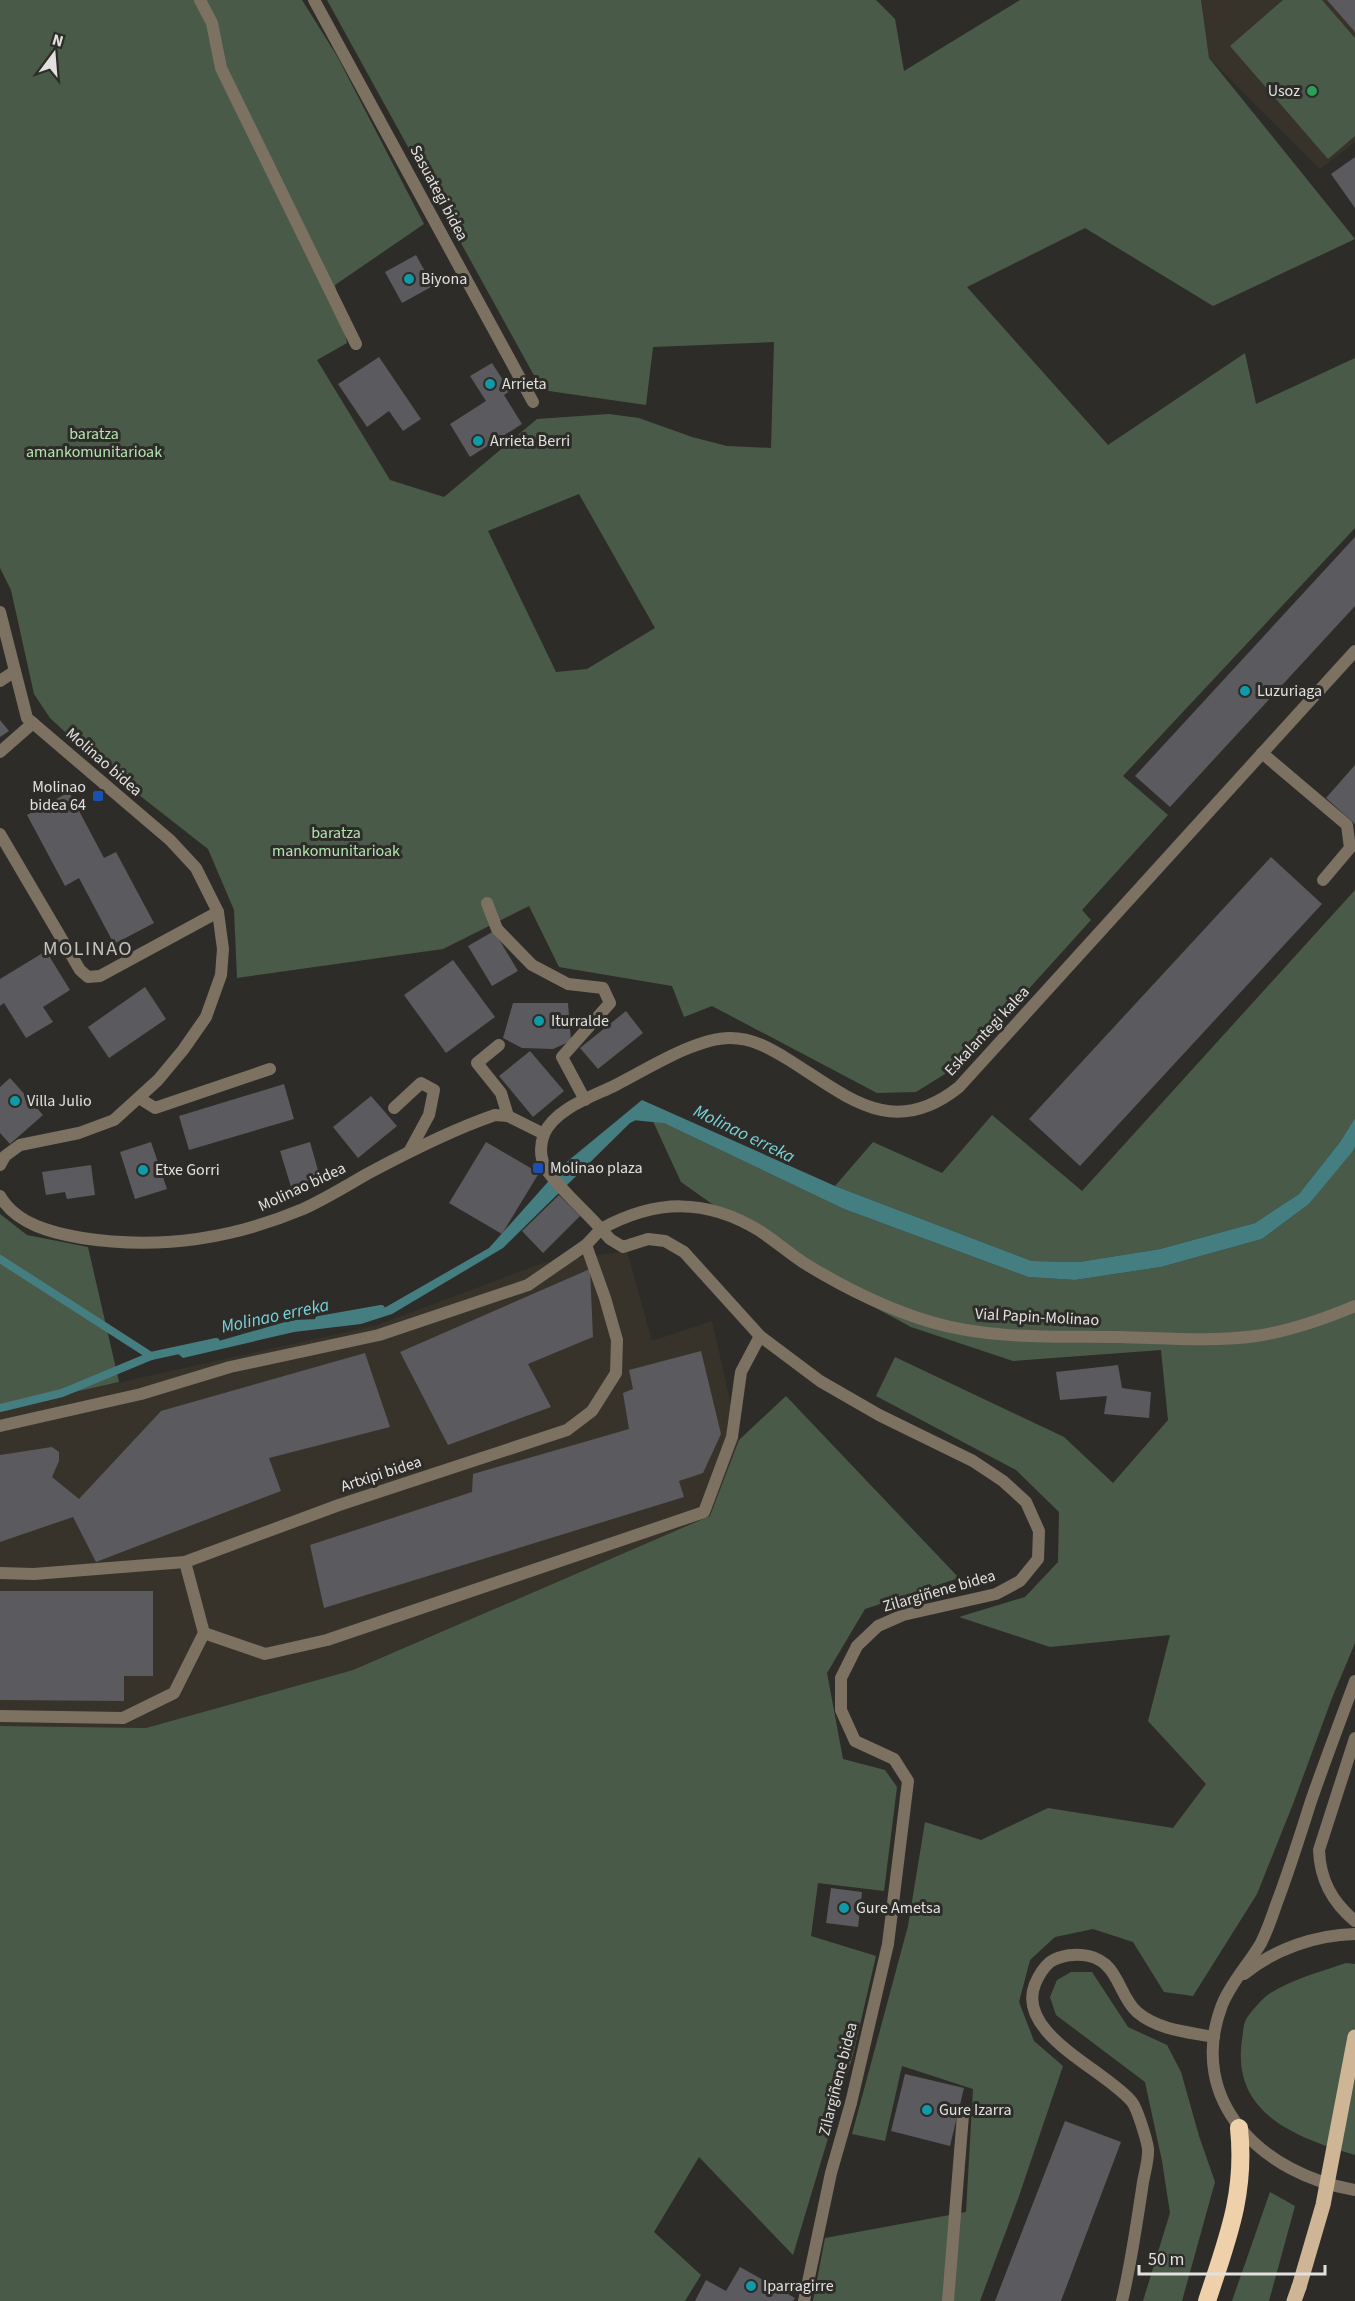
<svg xmlns="http://www.w3.org/2000/svg" width="1355" height="2301" viewBox="0 0 1355 2301" font-family="'Source Sans 3',sans-serif">
  <style>
    .built { fill: #37332a }
    .green { fill: #495b48; fill-rule: evenodd }
    .water { fill: #457e81 }
    .lines { fill: none; stroke-linecap: round; stroke-linejoin: round }
    .stream { stroke: #457e81; stroke-width: 8 }
    .building { fill: #5b5a5e }
    .service { stroke: #7d7162; stroke-width: 12 }
    .minor { stroke: #7d7162; stroke-width: 12 }
    .tertiary { stroke: #7d7162; stroke-width: 12 }
    .primary { stroke: #ceb596; stroke-width: 15 }
    .motorway { stroke: #eed0ab; stroke-width: 18 }
    .primary-bridge { stroke: #ceb596; stroke-width: 15 }
    .leisure-dot { fill: #2e9e5b; stroke: #2e2c29; stroke-width: 2 }
    .culture-dot { fill: #0f9aa8; stroke: #2e2c29; stroke-width: 2 }
    .transit-dot { fill: #1a4fb4; stroke: #2e2c29; stroke-width: 2 }
    .labels { text-anchor: middle; dominant-baseline: central; stroke-width: 6; stroke-linejoin: round; paint-order: stroke }
    .poi-label { font-size: 16px; fill: #e2e1df; stroke: #2e2c29; text-anchor: start }
    .street-label { font-size: 16px; fill: #e2e1df; stroke: #2e2c29 }
    .park-label { font-size: 16px; fill: #b1e4af; stroke: #2e2c29 }
    .water-label { font-size: 18px; font-style: italic; fill: #77d4da; stroke: #2e2c29 }
    .quarter-label { font-size: 20px; letter-spacing: 1.5px; fill: #c5c3bf; stroke: #2e2c29 }
  </style>
  <rect width="100%" height="100%" fill="#2e2c29"/>
  <!-- built -->
  <g class="built">
    <path d="M1201,0H1355V142L1320,169L1209,58Z"/>
    <path d="M627,1251L652,1341L712,1321L739,1440L711,1516L353,1670L146,1728L0,1726V1409L378,1325L543,1263Z"/>
  </g>
  <!-- green -->
  <g class="green">
    <path d="M0,0H302L337,56L424,224L335,285L347,343L317,360L390,480L444,497L537,419L609,414L639,418L692,437L727,446L771,448L774,342L653,347L646,405L542,390L327,0H876L895,19L904,71L1020,0H1201L1209,58L1355,239L1213,306L1085,228L967,287L1108,445L1245,353L1256,404L1355,358V528L1123,776L1168,815L1082,910L1091,920L961,1064L916,1092L877,1093L712,1006L684,1017L672,986L559,967L529,906L443,949L237,978L234,910L208,849L102,766L50,718L34,694L11,590L0,568ZM579,494L655,628L587,669L556,672L488,531Z"/>
    <path d="M1283,0H1322L1355,38V136L1328,159L1230,46Z"/>
    <path d="M1355,890V1118L1340,1142L1299,1194L1255,1223L1160,1249L1079,1262L1032,1261L835,1186L873,1142L942,1173L992,1115L1082,1191Z"/>
    <path d="M651,1117L844,1209L1028,1277L1075,1280L1161,1267L1262,1239L1309,1204L1355,1147V1643L1332,1698L1293,1804L1257,1894L1193,1996L1164,1992L1133,1942L1093,1929L1055,1937L1030,1960L1019,2002L1034,2041L1063,2066L1018,2199L980,2301H813L825,2238L966,2212L973,2089L902,2066L885,2141L852,2134L908,1926L925,1822L981,1840L1048,1808L1173,1828L1206,1784L1148,1721L1170,1635L1050,1647L959,1617L1025,1597L1058,1562L1059,1512L1016,1470L876,1396L895,1357L1064,1437L1113,1483L1168,1420L1161,1350L1013,1361L911,1327L807,1271L681,1182Z"/>
    <path d="M0,1214L27,1235L88,1247L119,1382L0,1409Z"/>
    <path d="M786,1396L959,1578L865,1609L827,1673L843,1759L885,1770L897,1787L884,1891L818,1883L811,1936L876,1956L853,2055L793,2255L699,2157L654,2232L701,2275L685,2301H0V1726L146,1728L353,1670L710,1516L739,1440Z"/>
    <path d="M1346,1963L1355,1964V2155C1297,2138 1231,2114 1242,2040C1243,2034 1243,2027 1245,2022C1248,2014 1262,1999 1269,1994C1292,1979 1320,1972 1346,1963Z"/>
    <path d="M1071,1972H1092L1128,2027L1167,2045L1181,2072L1199,2136L1215,2182L1182,2301H1143L1170,2213L1162,2161L1145,2082L1056,2015L1050,1997L1057,1980Z"/>
    <path d="M1270,2192L1295,2206L1269,2301H1232Z"/>
  </g>
  <!-- water -->
  <path class="water" d="M642,1100L835,1186L1032,1261L1079,1262L1160,1249L1255,1223L1299,1194L1340,1142L1355,1118V1147L1352,1152L1309,1204L1262,1239L1161,1267L1075,1280L1028,1277L844,1209L651,1117L644,1116L630,1123L503,1248L392,1314L361,1324L294,1332L183,1358L177,1353L292,1320L345,1318L386,1307L489,1248L563,1165Z"/>
  <g class="lines">
    <!-- stream -->
    <g class="stream">
      <path d="M633,1116L663,1119"/>
      <path d="M0,1259L151,1356"/>
      <path d="M319,1320L381,1309"/>
      <path d="M0,1408L62,1393L151,1356L216,1342"/>
    </g>
  </g>
  <!-- building -->
  <g class="building">
    <path d="M1327,0H1355V32Z"/>
    <path d="M1355,157V208L1331,174Z"/>
    <path d="M416,255L433,286L402,303L385,272Z"/>
    <path d="M379,357L421,419L403,431L389,411L367,427L338,384Z"/>
    <path d="M492,363L510,391L504,395L522,424L470,457L450,424L486,401L470,376Z"/>
    <path d="M1355,537V606L1170,807L1135,776Z"/>
    <path d="M0,720L9,731L0,737Z"/>
    <path d="M1355,765V824L1326,798Z"/>
    <path d="M69,792L104,858L116,852L154,923L114,944L79,878L65,886L27,815Z"/>
    <path d="M1271,857L1322,904L1080,1166L1029,1119Z"/>
    <path d="M494,931L518,971L492,986L468,946Z"/>
    <path d="M46,951L70,990L43,1007L53,1022L26,1038L4,1003L0,1006V979Z"/>
    <path d="M453,960L495,1017L446,1053L404,995Z"/>
    <path d="M145,987L166,1019L109,1058L88,1027Z"/>
    <path d="M513,1003H568L571,1041L553,1049L522,1048L503,1038Z"/>
    <path d="M626,1011L643,1033L598,1069L580,1048Z"/>
    <path d="M530,1051L564,1091L533,1117L499,1076Z"/>
    <path d="M10,1078L43,1115L10,1144L0,1133V1087Z"/>
    <path d="M284,1084L294,1119L189,1150L179,1116Z"/>
    <path d="M371,1096L397,1126L358,1158L333,1127Z"/>
    <path d="M151,1142L167,1189L135,1199L120,1152Z"/>
    <path d="M310,1142L321,1181L292,1190L280,1151Z"/>
    <path d="M486,1142L539,1173L502,1234L449,1203Z"/>
    <path d="M91,1165L95,1195L67,1199L65,1192L46,1195L42,1172Z"/>
    <path d="M559,1195L580,1216L543,1253L522,1231Z"/>
    <path d="M590,1269L593,1337L528,1364L551,1407L448,1445L400,1352Z"/>
    <path d="M701,1351L721,1434L703,1473L679,1481L684,1497L324,1608L310,1545L472,1492L473,1474L629,1429L623,1393L633,1389L629,1370Z"/>
    <path d="M365,1353L390,1427L269,1458L281,1491L96,1562L73,1517L0,1542V1455L52,1447L59,1452V1461L52,1477L79,1499L161,1411Z"/>
    <path d="M1118,1365L1122,1388L1151,1392L1149,1418L1104,1414L1107,1396L1060,1400L1056,1372Z"/>
    <path d="M0,1591H153V1676H124V1701L0,1700Z"/>
    <path d="M831,1888L862,1892L858,1927L826,1923Z"/>
    <path d="M905,2074L964,2088L950,2146L891,2131Z"/>
    <path d="M1065,2121L1121,2142L1061,2301H995Z"/>
    <path d="M740,2267L795,2298L793,2301H695L706,2280L726,2291Z"/>
  </g>
  <g class="lines">
    <!-- service -->
    <g class="service">
      <path d="M0,681L15,671"/>
      <path d="M1262,753L1347,825L1350,848L1323,880"/>
      <path d="M487,903L497,929L532,965L568,984L603,988L610,1003L562,1057L585,1100"/>
      <path d="M499,1045L477,1063L501,1093L508,1116"/>
      <path d="M139,1098L155,1108L270,1069"/>
      <path d="M394,1108L421,1083L434,1090L429,1115L409,1152"/>
      <path d="M204,1633L265,1654L327,1640L704,1512L732,1437L741,1372L760,1336"/>
      <path d="M0,1716L123,1718L174,1693L204,1633L185,1562"/>
      <path d="M948,2301L963,2115"/>
      <path d="M1122,2301C1131,2264 1136,2227 1142,2189C1143,2177 1149,2161 1148,2149C1147,2140 1137,2108 1132,2102C1106,2070 1015,2034 1035,1984C1038,1977 1044,1967 1050,1962C1061,1955 1076,1953 1089,1956C1119,1963 1118,1995 1137,2012C1158,2030 1188,2032 1214,2037"/>
    </g>
    <!-- minor -->
    <g class="minor">
      <path d="M200,0L212,23L221,68L356,344"/>
      <path d="M314,0L533,402"/>
      <path d="M0,612L27,718L170,840L196,868L218,912L223,949L221,975L206,1017L183,1050L158,1080L114,1120L79,1133L20,1145L5,1156L0,1165"/>
      <path d="M0,752L33,723"/>
      <path d="M0,834L80,970L88,977L100,976L218,912"/>
      <path d="M0,1196C16,1224 52,1233 82,1238C159,1250 232,1239 303,1209C325,1199 346,1186 367,1174C408,1152 451,1130 495,1115L508,1116L544,1134"/>
      <path d="M0,1426L141,1394L230,1367L379,1335L528,1285L586,1245L601,1229C586,1212 557,1186 546,1169C540,1158 540,1145 544,1134C555,1109 591,1097 614,1086C646,1070 695,1038 730,1038C753,1038 771,1049 789,1060C848,1097 893,1140 959,1087L1355,651"/>
      <path d="M0,1573L34,1574L185,1562L339,1505L567,1430L592,1411L616,1373L617,1340L605,1298L586,1245"/>
      <path d="M804,2301L831,2173L851,2103L888,1944L908,1781L894,1759L855,1741L841,1710V1678L857,1646L878,1626L903,1615L996,1594L1020,1581L1038,1559L1039,1531L1026,1502L1003,1481L973,1461L879,1415L820,1381L760,1336L684,1252L665,1241L648,1239L623,1247L610,1239L601,1229C656,1199 706,1198 760,1231C775,1241 789,1253 804,1263C843,1287 887,1309 931,1322C992,1340 1057,1336 1120,1337C1165,1338 1211,1342 1256,1336C1290,1331 1324,1319 1355,1306"/>
    </g>
    <!-- tertiary -->
    <g class="tertiary">
      <path d="M1355,1681C1340,1721 1325,1761 1311,1801C1300,1836 1289,1871 1276,1905C1272,1917 1267,1931 1261,1943C1249,1964 1231,1982 1222,2005C1185,2102 1264,2175 1355,2190"/>
      <path d="M1355,1738L1319,1850C1320,1880 1332,1902 1355,1921"/>
      <path d="M1244,1974C1275,1949 1315,1935 1355,1934"/>
    </g>
    <!-- primary -->
    <path class="primary" d="M1294,2301L1299,2287"/>
    <!-- motorway -->
    <path class="motorway" d="M1207,2301C1227,2240 1246,2194 1239,2128"/>
    <!-- primary-bridge -->
    <path class="primary-bridge" d="M1299,2287L1323,2205L1355,2037"/>
  </g>
  <!-- markers -->
  <circle class="leisure-dot" cx="1312" cy="91" r="6"/>
  <g class="culture-dot">
    <circle cx="409" cy="279" r="6"/>
    <circle cx="490" cy="384" r="6"/>
    <circle cx="478" cy="441" r="6"/>
    <circle cx="1245" cy="691" r="6"/>
    <circle cx="539" cy="1021" r="6"/>
    <circle cx="15" cy="1101" r="6"/>
    <circle cx="143" cy="1170" r="6"/>
    <circle cx="844" cy="1908" r="6"/>
    <circle cx="927" cy="2110" r="6"/>
    <circle cx="751" cy="2286" r="6"/>
  </g>
  <g class="transit-dot">
    <rect x="92" y="790" width="12" height="12" rx="3"/>
    <rect x="532" y="1162" width="12" height="12" rx="3"/>
  </g>
  <g class="labels">
    <!-- poi labels -->
    <g class="poi-label">
      <text x="1300" y="91" text-anchor="end">Usoz</text>
      <text x="421" y="279">Biyona</text>
      <text x="502" y="384">Arrieta</text>
      <text x="490" y="441">Arrieta Berri</text>
      <text x="1257" y="691">Luzuriaga</text>
      <text x="86" y="787" text-anchor="end">Molinao<tspan x="86" dy="18">bidea 64</tspan></text>
      <text x="551" y="1021">Iturralde</text>
      <text x="27" y="1101">Villa Julio</text>
      <text x="550" y="1168">Molinao plaza</text>
      <text x="155" y="1170">Etxe Gorri</text>
      <text x="856" y="1908">Gure Ametsa</text>
      <text x="939" y="2110">Gure Izarra</text>
      <text x="763" y="2286">Iparragirre</text>
    </g>
    <!-- street labels -->
    <g class="street-label">
      <text transform="translate(439 193) rotate(62)">Sasuategi bidea</text>
      <text transform="translate(104 762) rotate(41)">Molinao bidea</text>
      <text transform="translate(987 1031) rotate(-47)">Eskalantegi kalea</text>
      <text transform="translate(302 1187) rotate(-25)">Molinao bidea</text>
      <text transform="translate(1037 1317) rotate(3)">Vial Papin-Molinao</text>
      <text transform="translate(381 1474) rotate(-18)">Artxipi bidea</text>
      <text transform="translate(939 1591) rotate(-16)">Zilargiñene bidea</text>
      <text transform="translate(838 2079) rotate(-76)">Zilargiñene bidea</text>
    </g>
    <!-- park labels -->
    <g class="park-label">
      <text x="94" y="434">baratza<tspan x="94" dy="18">amankomunitarioak</tspan></text>
      <text x="336" y="833">baratza<tspan x="336" dy="18">mankomunitarioak</tspan></text>
    </g>
    <!-- water labels -->
    <g class="water-label">
      <text transform="translate(744 1134) rotate(26)">Molinao erreka</text>
      <text transform="translate(275 1316) rotate(-12)">Molinao erreka</text>
    </g>
    <!-- quarter labels -->
    <g class="quarter-label">
      <text x="88" y="949">MOLINAO</text>
    </g>
  </g>
  <!-- north arrow -->
  <g transform="translate(54 54) rotate(16)" stroke="#2e2c29" stroke-width="4.5" paint-order="stroke">
  <path d="M0-4.5L10 22L0 15L-10 22Z" fill="#e2e1df"/>
  <text y="-9" font-size="16" font-weight="bold" text-anchor="middle" fill="#e2e1df">N</text>
  </g>
  <!-- scale -->
  <path d="M1139 2265v9h186v-9" fill="none" stroke="#e2e1df" stroke-width="3"/>
  <text x="1148" y="2265" font-size="18" fill="#e2e1df" stroke="#2e2c29" stroke-width="4.5" paint-order="stroke">50 m</text>
</svg>
